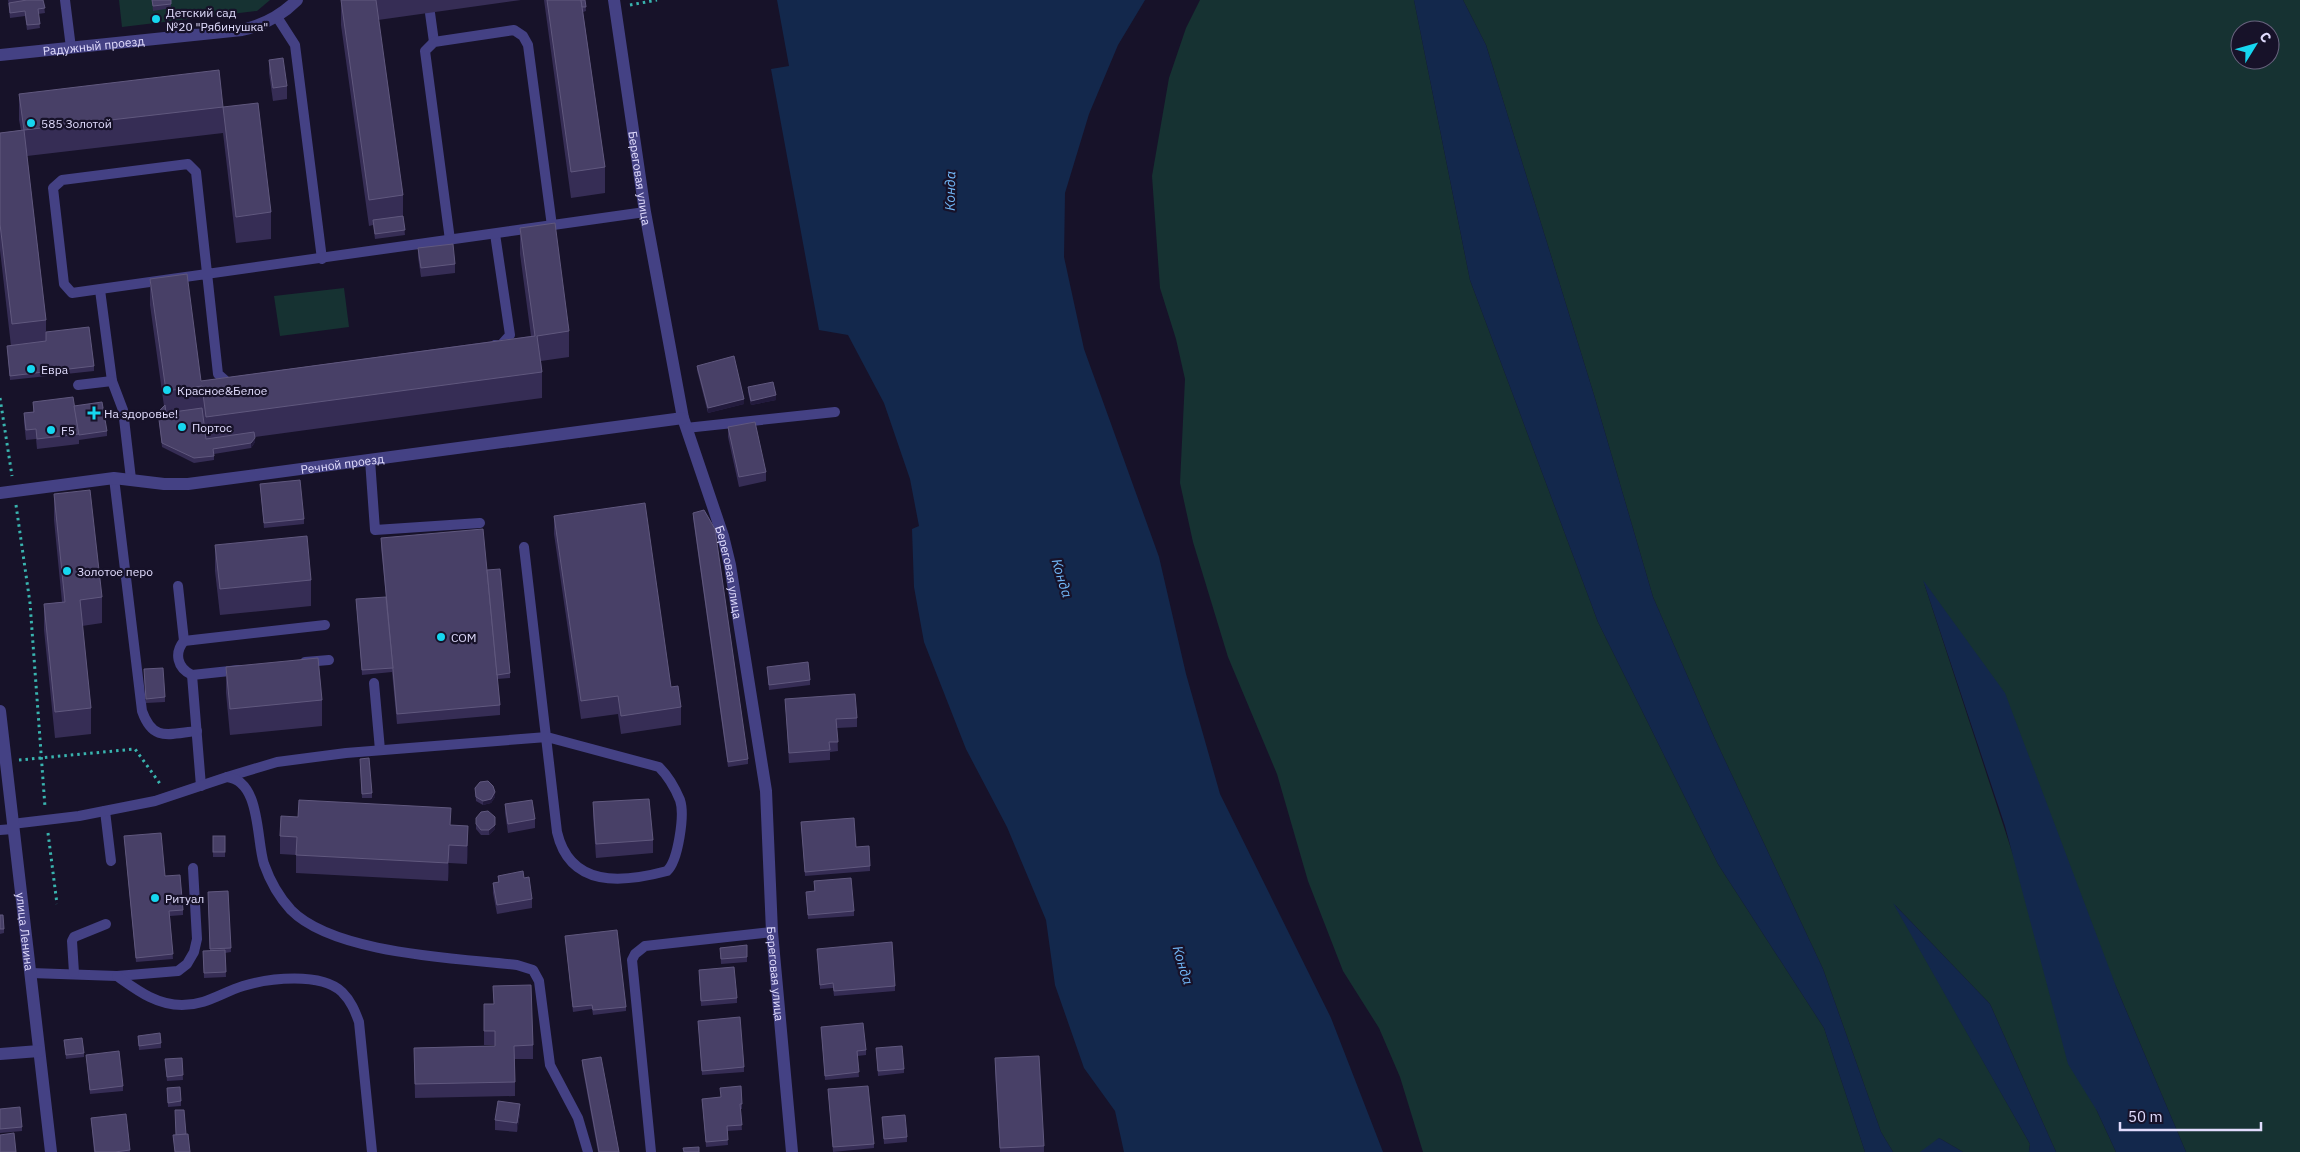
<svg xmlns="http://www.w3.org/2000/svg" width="2300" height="1152" viewBox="0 0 2300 1152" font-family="'IBM Plex Sans',sans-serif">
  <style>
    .green { fill: #163232; fill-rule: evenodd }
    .water { fill: #13284c }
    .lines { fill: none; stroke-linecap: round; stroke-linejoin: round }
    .path { stroke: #39b4af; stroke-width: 3; stroke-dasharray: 2.5 4; stroke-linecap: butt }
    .service { stroke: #444184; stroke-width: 10 }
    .minor { stroke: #444184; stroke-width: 12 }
    .wall { fill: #362d55 }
    .shaded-wall { fill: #221a3c }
    .building { fill: #484067; stroke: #60587e }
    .poi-dot { fill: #16d6ef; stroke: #171229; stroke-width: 2 }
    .labels { text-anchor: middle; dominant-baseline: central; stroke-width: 4.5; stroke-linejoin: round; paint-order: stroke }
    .poi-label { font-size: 12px; fill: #e1dcfd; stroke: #171229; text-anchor: start }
    .street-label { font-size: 12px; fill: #e1dcfd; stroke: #171229 }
    .water-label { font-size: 14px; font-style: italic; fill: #71b6f6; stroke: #171229 }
  </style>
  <rect width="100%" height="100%" fill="#171229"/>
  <!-- green -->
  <g class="green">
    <path d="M119,0H270L257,11L122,27Z"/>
    <path d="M1200,0H1414L1470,280L1598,622L1718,864L1824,1028L1865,1152H1423L1400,1077L1379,1028L1343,971L1308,881L1277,774L1228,657L1193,542L1180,483L1185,379L1176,339L1160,288L1152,176L1169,78L1186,28Z"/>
    <path d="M1463,0H2300V1152H2186L2117,989L1924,583L2097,1111L2116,1152H2056L1990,1004L1895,905L2030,1144L2029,1152H1963L1939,1138L1923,1152H1893L1881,1132L1823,969L1714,737L1653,597L1594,395L1486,45ZM2240,30H2270V60H2240Z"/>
    <path d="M344,288L349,327L280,336L274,296Z"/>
  </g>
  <!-- water -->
  <g class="water">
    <path d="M777,0H1145L1118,45L1089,114L1065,193L1064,257L1084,349L1159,557L1186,674L1220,794L1331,1018L1383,1152H1124L1115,1111L1084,1068L1055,985L1046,920L1007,827L966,749L924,642L914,587L912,529L919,526L910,479L884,403L848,335L819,330L771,69L789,66Z"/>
    <path d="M1414,0H1463L1486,45L1594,395L1653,597L1714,737L1823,969L1881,1132L1893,1152H1865L1824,1028L1718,864L1598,622L1470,280Z"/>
    <path d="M1923,580L2005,693L2117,989L2186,1152H2116L2097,1111L2068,1064L2005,826Z"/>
    <path d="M1893,903L1990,1004L2056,1152H2029L2030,1144Z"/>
    <path d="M1939,1138L1963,1152H1920Z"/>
  </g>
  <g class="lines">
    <!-- path -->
    <g class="path">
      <path d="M630,5L657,0"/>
      <path d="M0,398L12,476"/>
      <path d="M16,505L30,603L45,807"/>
      <path d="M19,760L135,749L161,785"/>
      <path d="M48,833L57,904"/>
    </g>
    <!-- service -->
    <g class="service">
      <path d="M65,0L71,48"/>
      <path d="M430,13L434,42"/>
      <path d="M277,17L295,45L322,259"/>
      <path d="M450,240L425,51L434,42L514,30L523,36L528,45L552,226"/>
      <path d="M100,290L112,381L123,410L131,479"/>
      <path d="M495,345H501L510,335L495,234"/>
      <path d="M233,382H227L218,374L196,172L188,164L62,180L53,188L64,284L72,293L645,212"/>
      <path d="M78,385L112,381"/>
      <path d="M686,428L835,412"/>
      <path d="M370,460L375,530L480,523"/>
      <path d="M114,478L142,711C153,742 168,734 197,731"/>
      <path d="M178,586L184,641"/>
      <path d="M305,662L329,660"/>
      <path d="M192,675C177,668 174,653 184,641L325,625"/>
      <path d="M374,683L380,750"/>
      <path d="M227,777L277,762L346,753L547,737L659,767C668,776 675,788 680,800C685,815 678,861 667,871C622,883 570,888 557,832L524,547"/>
      <path d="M201,786L192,675L239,670"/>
      <path d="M105,811L111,861"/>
      <path d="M12,824L79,816L155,801L227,777C261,781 256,839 264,864C270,881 279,897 291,910C334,954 457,958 517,965L533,970L539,981L550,1065L578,1118L588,1152"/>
      <path d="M0,830L13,829"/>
      <path d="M31,973L117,976L178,971L187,964L194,952L197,939L193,868"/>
      <path d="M74,973L72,941L74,937L106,924"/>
      <path d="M117,976C137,990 156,1005 182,1005C206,1005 221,993 243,986C269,978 321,972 342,992C351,1001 355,1011 359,1022L372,1152"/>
      <path d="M651,1152L632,960L635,954L645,946L772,932"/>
    </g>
    <!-- minor -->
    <g class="minor">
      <path id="s1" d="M614,0L645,212L683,418L723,536L730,565L766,791L772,932L792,1152"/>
      <path id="s2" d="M0,55L242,30C264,25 281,16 297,0"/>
      <path id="s3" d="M0,493L114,478L164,484H188L683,418"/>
      <path id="s4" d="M0,711L51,1152"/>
      <path d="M0,1054L39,1051"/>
    </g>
  </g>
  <!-- wall -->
  <g class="wall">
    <path d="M8,0H43L45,13L38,14L40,28L27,30L25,16L10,18Z"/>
    <path d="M152,0H171V8L153,11Z"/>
    <path d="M341,0H521L378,20L403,195V216L405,235L375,239L373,225L369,226L341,25Z"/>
    <path d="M544,0H585L586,11L583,12L605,167V193L571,198Z"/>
    <path d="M269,60L287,86V99L273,101L269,73Z"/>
    <path d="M19,94L223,107L271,212V239L236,243L223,133L27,156L46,320V332L94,366V371L10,380L7,346H11L0,250V133L21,130L19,120Z"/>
    <path d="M520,228L569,331V357L541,361L542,372V398L255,437V442L251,448L214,454V460L194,463L162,447L158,412L164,406L150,305V279L201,381L531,336L520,254Z"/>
    <path d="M418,248L455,264V273L421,277L418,257Z"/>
    <path d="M697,366L744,404L708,413L697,370Z"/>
    <path d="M748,387L776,400L751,405L748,392Z"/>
    <path d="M33,402L74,406L107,431V436L79,440V444L37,449L36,439L26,440L24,422V413L33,412Z"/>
    <path d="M728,427L766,472V481L739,487L728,437Z"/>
    <path d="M260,484L304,519V524L264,528Z"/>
    <path d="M54,494L102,597V623L82,626L91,708V734L55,738L44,630V604L62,602L54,520Z"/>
    <path d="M693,513L748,759V764L728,767L693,518Z"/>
    <path d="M554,516L671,687L681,707V725L621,734L618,714L581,719L554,534Z"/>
    <path d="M381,538L487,570L510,673V678L497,679L500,705V715L397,724L392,672L362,675L356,599L386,597L381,547Z"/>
    <path d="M215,545L311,580V606L220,615L215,571Z"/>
    <path d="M226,667L322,700V726L230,735L226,693Z"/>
    <path d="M767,667L810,680V685L769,690Z"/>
    <path d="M144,674L165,697V702L146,703Z"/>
    <path d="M785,699L857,718V727L837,728L838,751L830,752V760L789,763Z"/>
    <path d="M360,764L372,793V798H362Z"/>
    <path d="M475,788L495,797L491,803L483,805L476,801Z"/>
    <path d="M593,802L653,840V853L596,858L593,816Z"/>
    <path d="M505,804L535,819V828L508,833L505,813Z"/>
    <path d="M476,818L495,829L489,835H481L476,829Z"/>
    <path d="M801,822L856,847L870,866V871L805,876Z"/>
    <path d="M451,825L468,844L467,864L449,863L448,881L296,873V855L280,854V836Z"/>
    <path d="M124,836L165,876L183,910V915L170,916L173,959L136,962Z"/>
    <rect x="213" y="836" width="12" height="21"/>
    <path d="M498,876L524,878L532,899V908L497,914L493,893V883H498Z"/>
    <path d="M814,881L854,911V916L808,919L806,896L814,891Z"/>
    <path d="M228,891L231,952L225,953L226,977L204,978L203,951H210L208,892Z"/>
    <path d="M0,915L4,929V933L0,934Z"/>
    <path d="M565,936L626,1007V1011L593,1015L592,1009L573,1012Z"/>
    <path d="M747,945V962L721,964L720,948Z"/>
    <path d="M817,949L895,986V991L834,996L833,988L820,989Z"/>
    <path d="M699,970L737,998V1003L701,1006Z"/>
    <path d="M493,986L533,1045V1059H515V1096L415,1098L414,1048L495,1046V1045H484V1004H494Z"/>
    <path d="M698,1021L744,1067V1072L702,1075Z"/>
    <path d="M821,1027L866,1050V1055L857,1056L859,1077L825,1080Z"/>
    <path d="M138,1036L161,1043V1048L139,1050Z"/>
    <path d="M64,1040L84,1053V1057L66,1059Z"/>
    <path d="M876,1048L904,1069V1073L878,1076Z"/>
    <path d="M86,1055L123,1086V1091L90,1094Z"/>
    <path d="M182,1058L183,1080L167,1081L165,1063Z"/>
    <path d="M995,1058L1044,1146V1152H1000L995,1072Z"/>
    <path d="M582,1060L619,1152H598L582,1065Z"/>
    <path d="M167,1088L181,1101V1106L168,1107Z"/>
    <path d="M828,1089L874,1144V1148L833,1152Z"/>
    <path d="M702,1099L742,1104V1109H740L742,1130L727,1131L728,1145L706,1147Z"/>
    <path d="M0,1109L22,1127V1131L0,1133Z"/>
    <path d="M520,1113L517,1132L495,1130V1120Z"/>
    <path d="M126,1114L130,1152H94L91,1118Z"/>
    <path d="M882,1117L907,1137V1142L884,1144Z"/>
  </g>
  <!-- shaded-wall -->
  <g class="shaded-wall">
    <path d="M776,395V400L751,405V401Z"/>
    <path d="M744,399V404L708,413V408Z"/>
    <path d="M255,438V442L251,448V443Z"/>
    <path d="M495,792V797L491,803L483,805V801Z"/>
    <path d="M495,817V829L489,835V830Z"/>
    <path d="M468,826V844L467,864V846Z"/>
    <path d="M449,845V863L448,881V863Z"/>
    <path d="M520,1104V1113L517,1132V1123Z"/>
  </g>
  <!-- building -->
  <g class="building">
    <path d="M27,0H43L45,8L38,9L40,24L27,25L25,11L10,13L9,3Z"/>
    <path d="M152,0H171V4L153,6Z"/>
    <path d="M341,0H376L403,195L369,200Z"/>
    <path d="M547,0H581L605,167L571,172Z"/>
    <path d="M581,0H585L586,7H582Z"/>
    <path d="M283,58L287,86L273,88L269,60Z"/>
    <path d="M219,70L223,107L258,103L271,212L236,217L223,107L24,130L19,94Z"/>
    <path d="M24,130L46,320L12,324L0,224V133Z"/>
    <path d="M403,216L405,230L375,234L373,220Z"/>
    <path d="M555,223L569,331L537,336L542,372L206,417L202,386L166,391L150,279L187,274L201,381L535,336L520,228Z"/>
    <path d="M453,244L455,264L421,268L418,248Z"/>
    <path d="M89,327L94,366L10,376L7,346L46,341V332Z"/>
    <path d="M734,356L744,399L708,408L697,366Z"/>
    <path d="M773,382L776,395L751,401L748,387Z"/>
    <path d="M73,397L79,434L37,439L36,429L26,430L24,413L34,412L33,402Z"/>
    <path d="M102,402L107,431L79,435L74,406Z"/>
    <path d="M165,405L166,413L202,408L206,439L254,432L255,438L251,443L213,449L214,456L194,458L162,443L158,412Z"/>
    <path d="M755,422L766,472L739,477L728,427Z"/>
    <path d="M300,480L304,519L264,523L260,484Z"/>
    <path d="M90,490L102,597L80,600L91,708L55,712L44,604L65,602L54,494Z"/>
    <path d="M645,503L671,687L678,686L681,707L621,716L618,696L581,701L554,516Z"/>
    <path d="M704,510L715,529L748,759L728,762L693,513Z"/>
    <path d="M483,529L500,705L397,714L381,538Z"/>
    <path d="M307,536L311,580L220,589L215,545Z"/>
    <path d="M500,569L510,673L497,675L487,570Z"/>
    <path d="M386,597L393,668L362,670L356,599Z"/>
    <path d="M318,658L322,700L230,709L226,667Z"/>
    <path d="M808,662L810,680L769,685L767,667Z"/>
    <path d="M163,668L165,697L146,699L144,669Z"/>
    <path d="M855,694L857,718L836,719L838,742H829L830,750L789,753L785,699Z"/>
    <path d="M369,758L372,793L362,794L360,759Z"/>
    <path d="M488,781L493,786L495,792L491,799L483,801L476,797L475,788L480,782Z"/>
    <path d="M649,799L653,840L596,844L593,802Z"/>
    <path d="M299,800L451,808L450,825L468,826L467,846L449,845L448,863L296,855L297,837L280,836L281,816L298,817Z"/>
    <path d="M532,800L535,819L508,824L505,804Z"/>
    <path d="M488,811L495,817V825L489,830H481L476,824V818L481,812Z"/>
    <path d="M854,818L856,847L869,846L870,866L805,872L801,822Z"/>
    <path d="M161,833L165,876L180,875L183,910L169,911L173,954L136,958L124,836Z"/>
    <rect x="213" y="836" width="12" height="16"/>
    <path d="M523,871L524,878L529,877L532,899L497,905L493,883L499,882L498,876Z"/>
    <path d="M851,878L854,911L808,915L806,892L815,891L814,881Z"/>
    <path d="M228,891L231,948L210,949L208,892Z"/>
    <path d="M0,915H3L4,929H0Z"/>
    <path d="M617,930L626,1007L593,1010L592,1005L573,1007L565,936Z"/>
    <path d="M892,942L895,986L834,991L833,983L820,985L817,949Z"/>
    <path d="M747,945V957L721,959L720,948Z"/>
    <path d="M225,950L226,972L204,973L203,951Z"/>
    <path d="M734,967L737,998L701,1001L699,970Z"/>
    <path d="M531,985L533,1045L514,1046L515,1082L415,1084L414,1048L495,1046V1031H484V1004H494L493,986Z"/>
    <path d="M740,1017L744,1067L702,1071L698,1021Z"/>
    <path d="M863,1023L866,1050L857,1051L859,1072L825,1076L821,1027Z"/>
    <path d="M160,1033L161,1043L139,1046L138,1036Z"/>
    <path d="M82,1038L84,1053L66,1055L64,1040Z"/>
    <path d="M902,1046L904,1069L878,1071L876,1048Z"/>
    <path d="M119,1051L123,1086L90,1090L86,1055Z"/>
    <path d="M1039,1056L1044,1146L1000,1148L995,1058Z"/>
    <path d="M601,1057L619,1152H599L582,1060Z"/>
    <path d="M182,1058L183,1075L167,1077L165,1059Z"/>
    <path d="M741,1086L742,1104H740L742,1125L727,1126L728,1140L706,1142L702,1099L721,1097L720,1088Z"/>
    <path d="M868,1086L874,1144L833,1147L828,1089Z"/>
    <path d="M180,1087L181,1101L168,1103L167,1088Z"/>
    <path d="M498,1101L520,1104L517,1123L495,1120Z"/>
    <path d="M20,1107L22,1127L0,1129V1109Z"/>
    <path d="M175,1110H184L186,1134L176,1135Z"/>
    <path d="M126,1114L130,1150L115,1152H95L91,1118Z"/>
    <path d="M905,1115L907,1137L884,1139L882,1117Z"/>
    <path d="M14,1133L16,1152H0V1135Z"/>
    <path d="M188,1134L190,1152H175L173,1135Z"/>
    <path d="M699,1147V1152H684L683,1148Z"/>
  </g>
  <!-- markers -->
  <g class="poi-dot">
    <circle cx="156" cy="19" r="5"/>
    <circle cx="31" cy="123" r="5"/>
    <circle cx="31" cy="369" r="5"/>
    <circle cx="167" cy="390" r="5"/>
    <path d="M91.5 405.5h5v5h5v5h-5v5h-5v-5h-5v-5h5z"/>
    <circle cx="182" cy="427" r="5"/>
    <circle cx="51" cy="430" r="5"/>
    <circle cx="67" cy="571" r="5"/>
    <circle cx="441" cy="637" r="5"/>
    <circle cx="155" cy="898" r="5"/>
  </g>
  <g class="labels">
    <!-- poi labels -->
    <g class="poi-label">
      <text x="166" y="12">Детский сад<tspan x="166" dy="14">№20 "Рябинушка"</tspan></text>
      <text x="41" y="123">585 Золотой</text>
      <text x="41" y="369">Евра</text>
      <text x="177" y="390">Красное&amp;Белое</text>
      <text x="104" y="413">На здоровье!</text>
      <text x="192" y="427">Портос</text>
      <text x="61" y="430">F5</text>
      <text x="77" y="571">Золотое перо</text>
      <text x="451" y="637">СОМ</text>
      <text x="165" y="898">Ритуал</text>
    </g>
    <!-- street labels -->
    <g class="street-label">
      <text stroke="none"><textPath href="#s2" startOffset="94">Радужный проезд</textPath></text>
      <text stroke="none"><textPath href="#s1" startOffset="180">Береговая улица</textPath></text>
      <text stroke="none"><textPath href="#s3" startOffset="345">Речной проезд</textPath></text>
      <text stroke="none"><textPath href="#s1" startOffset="585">Береговая улица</textPath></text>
      <text stroke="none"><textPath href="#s4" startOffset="222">улица Ленина</textPath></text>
      <text stroke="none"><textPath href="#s1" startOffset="990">Береговая улица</textPath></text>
    </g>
    <!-- water labels -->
    <g class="water-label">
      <text transform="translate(950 191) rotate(-89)">Конда</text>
      <text transform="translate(1062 578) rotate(73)">Конда</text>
      <text transform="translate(1183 965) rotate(73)">Конда</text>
    </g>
  </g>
  <!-- north arrow -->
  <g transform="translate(2255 45) rotate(53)"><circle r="24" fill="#171229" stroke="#68637e"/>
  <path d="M0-4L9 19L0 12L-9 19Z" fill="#16d6ef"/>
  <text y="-8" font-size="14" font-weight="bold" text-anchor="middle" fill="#e1dcfd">С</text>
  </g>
  <!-- scale -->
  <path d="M2120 1122v8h141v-8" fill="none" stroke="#e1dcfd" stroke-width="2.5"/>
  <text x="2128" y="1122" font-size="15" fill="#e1dcfd" stroke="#171229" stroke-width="4" paint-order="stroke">50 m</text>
</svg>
